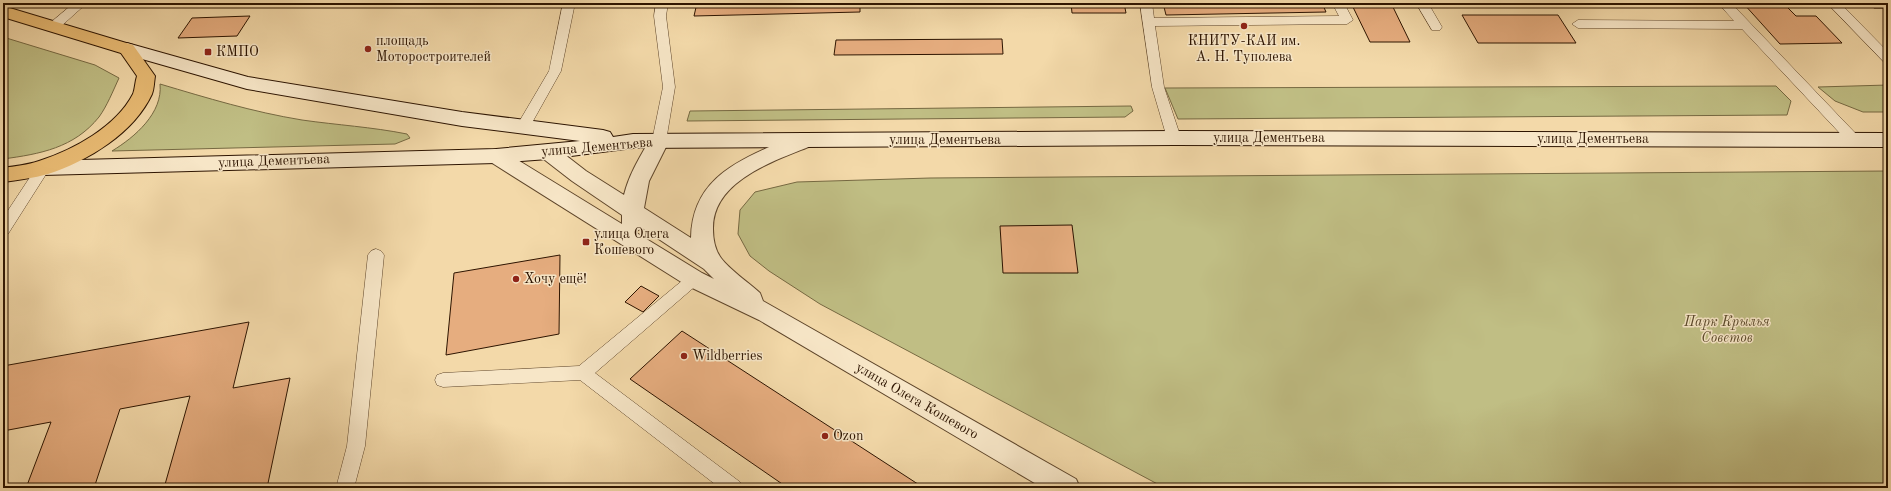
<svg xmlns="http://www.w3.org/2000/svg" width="1891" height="491" viewBox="0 0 1891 491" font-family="'Old Standard TT',serif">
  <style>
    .green { fill: #c0be84; stroke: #766942 }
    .building { fill: #e6ad7f; stroke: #2d1400 }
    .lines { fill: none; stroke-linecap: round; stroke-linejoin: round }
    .service-casing { stroke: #5e452a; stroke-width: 1 }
    .tertiary-casing { stroke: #5e452a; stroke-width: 2 }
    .secondary-casing { stroke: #2d1400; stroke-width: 2 }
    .primary-casing { stroke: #2d1400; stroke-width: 2 }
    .service { fill: #f7e6c7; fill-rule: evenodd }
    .tertiary { fill: #f7e6c7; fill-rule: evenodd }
    .secondary { fill: #f7e6c7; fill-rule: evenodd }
    .primary { fill: #eabc74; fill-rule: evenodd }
    .poi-dot { fill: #8f2418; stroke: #f7e6c7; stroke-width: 1.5 }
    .labels { text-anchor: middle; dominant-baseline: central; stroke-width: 3; stroke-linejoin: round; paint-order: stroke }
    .poi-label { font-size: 14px; fill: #2d1400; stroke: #f7e6c7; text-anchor: start }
    .street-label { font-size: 14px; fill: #2d1400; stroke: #f7e6c7 }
    .park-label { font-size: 14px; font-style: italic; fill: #594728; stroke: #f7e6c7 }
  </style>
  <rect width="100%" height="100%" fill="#f3d9a9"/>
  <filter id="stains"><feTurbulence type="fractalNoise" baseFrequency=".005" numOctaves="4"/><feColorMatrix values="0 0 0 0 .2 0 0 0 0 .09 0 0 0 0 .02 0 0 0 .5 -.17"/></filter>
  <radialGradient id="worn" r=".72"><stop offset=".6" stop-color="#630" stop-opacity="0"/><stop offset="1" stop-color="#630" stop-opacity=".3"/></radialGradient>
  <!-- green -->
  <g class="green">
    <path d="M3,37L95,65L119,78C113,91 107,106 99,117C74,148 40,154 3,159Z"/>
    <path d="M160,84C207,98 253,112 302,120C337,125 372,127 407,134L410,138L395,144L112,151C135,137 163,113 160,84Z"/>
    <path d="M1888,85V112H1863L1835,101L1818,87Z"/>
    <path d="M1776,86L1791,101L1787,115L1178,119L1165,88Z"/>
    <path d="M1131,106L1133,111L1125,117L687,121L690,111Z"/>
    <path d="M1888,171V488H1165L820,304L769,271L750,256L738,234L740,210L755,192L797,182L930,178Z"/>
  </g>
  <!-- building -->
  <g class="building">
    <path d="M697,3H860V12L694,16Z"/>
    <path d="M1071,3H1124L1126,13H1072Z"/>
    <path d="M1163,3H1322L1326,12L1166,15Z"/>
    <path d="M1351,3H1391L1410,42H1370Z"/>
    <path d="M1428,3H1673L1430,6Z"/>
    <path d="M1743,3H1783L1796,16H1816L1842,43L1780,44Z"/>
    <path d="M1868,3H1888V8H1874Z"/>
    <path d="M1462,15H1558L1576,43H1478Z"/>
    <path d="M250,16L237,36L178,38L192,18Z"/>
    <path d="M1002,39L1003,54L834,55L836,40Z"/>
    <path d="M1072,225L1078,273H1003L1000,226Z"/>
    <path d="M560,255L559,334L446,355L454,273Z"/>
    <path d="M641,286L659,296L643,312L625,302Z"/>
    <path d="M249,322L233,388L290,378L267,488H164L190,396L120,409L94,488H26L51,422L3,431V366Z"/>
    <path d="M682,331L924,488H788L630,379Z"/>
  </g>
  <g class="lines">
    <defs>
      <g id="service">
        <path d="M74,3H87L58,29H50L48,26L50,23Z"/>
        <path d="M563,3H575L561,71L528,130L523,132L518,130L516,127L549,71Z"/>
        <path d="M656,3H668L666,16L675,87L666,141L664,144L659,146L654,144L652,141L663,87L654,16Z"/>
        <path d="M1140,3H1152L1154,18L1339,16L1332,3H1344L1353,20L1347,24L1155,26L1164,87L1181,138L1179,141L1174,143L1169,141L1167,138L1152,87Z"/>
        <path d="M1416,3H1428L1442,27L1440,30H1432Z"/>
        <path d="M1718,3H1731L1859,137L1861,140L1859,143L1854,145L1849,143L1742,29L1578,28L1572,24L1578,20L1734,21Z"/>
        <path d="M1827,3H1840L1888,52V63L1884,62Z"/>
        <path d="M43,163L48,165L50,168L8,234L3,236V218L38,165Z"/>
        <path d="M376,249L381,251L384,255L365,446L354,488H336L347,446L368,255L371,251Z"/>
        <path d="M694,273L699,275L702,279L699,283L595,373L740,482L743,488H720L580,380L443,387L437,385L435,380L437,375L443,373L579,366L689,275Z"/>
      </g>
      <path id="tertiary" d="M659,134L666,136L669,141L649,181L644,208L691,238C692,185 729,164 774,145C786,141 798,133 811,136L814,141L811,146C774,161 712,181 713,229C713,239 715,250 721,258C729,269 749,283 760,293L763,301L1076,479L1080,488H1043L759,320L686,285L489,161L486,156L489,151L496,149L503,151L622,224V215L572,181L541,157L538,152L541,147L548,145L555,147L586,171L624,195C629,174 641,155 652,136ZM642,228L704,269L714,279L702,273L635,232Z"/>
      <path id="secondary" d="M127,43L248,77L462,112L603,130L610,132L613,137L633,134L1174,131L1888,133V147L1174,145L633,148L548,159L496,163L43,175L36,173L33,168L36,163L43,161L496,149L580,141L462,126L247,89L121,53L118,49L121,45Z"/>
      <path id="primary" d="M3,6L133,45L155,76C154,82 154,89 152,94C134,133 88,161 48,174C34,178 18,180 3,182V168C15,166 28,165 39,161C73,150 116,127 133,94C135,89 135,82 137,76L121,53L3,17Z"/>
    </defs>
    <!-- service casing -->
    <use href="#service" class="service-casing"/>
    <!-- tertiary casing -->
    <use href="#tertiary" class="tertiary-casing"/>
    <!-- secondary casing -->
    <use href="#secondary" class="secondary-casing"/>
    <!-- primary casing -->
    <use href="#primary" class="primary-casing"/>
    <!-- service -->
    <use href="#service" class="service"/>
    <!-- tertiary -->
    <use href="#tertiary" class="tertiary"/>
    <!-- secondary -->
    <use href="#secondary" class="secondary"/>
    <!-- primary -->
    <use href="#primary" class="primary"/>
  </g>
  <!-- markers -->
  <g class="poi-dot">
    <circle cx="1244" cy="26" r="4"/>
    <circle cx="368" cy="49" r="4"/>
    <rect x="204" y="48" width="8" height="8" rx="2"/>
    <rect x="582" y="238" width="8" height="8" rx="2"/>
    <circle cx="516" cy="279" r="4"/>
    <circle cx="684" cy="356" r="4"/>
    <circle cx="825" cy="436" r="4"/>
  </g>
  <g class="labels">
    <!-- poi labels -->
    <g class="poi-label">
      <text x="376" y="41">площадь<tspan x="376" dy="16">Моторостроителей</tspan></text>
      <text x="1244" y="41" text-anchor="middle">КНИТУ-КАИ им.<tspan x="1244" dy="16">А. Н. Туполева</tspan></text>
      <text x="216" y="52">КМПО</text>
      <text x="594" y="234">улица Олега<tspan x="594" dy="16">Кошевого</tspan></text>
      <text x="524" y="279">Хочу ещё!</text>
      <text x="692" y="356">Wildberries</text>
      <text x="833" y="436">Ozon</text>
    </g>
    <!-- street labels -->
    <g class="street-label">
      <text x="1269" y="138">улица Дементьева</text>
      <text x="1593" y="139">улица Дементьева</text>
      <text x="945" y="140">улица Дементьева</text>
      <text transform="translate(597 147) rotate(-5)">улица Дементьева</text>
      <text transform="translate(274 161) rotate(-2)">улица Дементьева</text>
      <text transform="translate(917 401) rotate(30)">улица Олега Кошевого</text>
    </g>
    <!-- park labels -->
    <g class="park-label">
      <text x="1727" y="322">Парк Крылья<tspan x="1727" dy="16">Советов</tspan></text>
    </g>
  </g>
  <!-- margin -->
  <rect width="1891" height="491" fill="none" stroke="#f3d9a9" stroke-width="16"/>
  <rect x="4" y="4" width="1883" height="483" fill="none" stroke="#2d1400" stroke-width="2"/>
  <rect x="8" y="8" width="1875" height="475" fill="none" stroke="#2d1400"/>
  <rect width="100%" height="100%" filter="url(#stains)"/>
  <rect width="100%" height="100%" fill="url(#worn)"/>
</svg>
